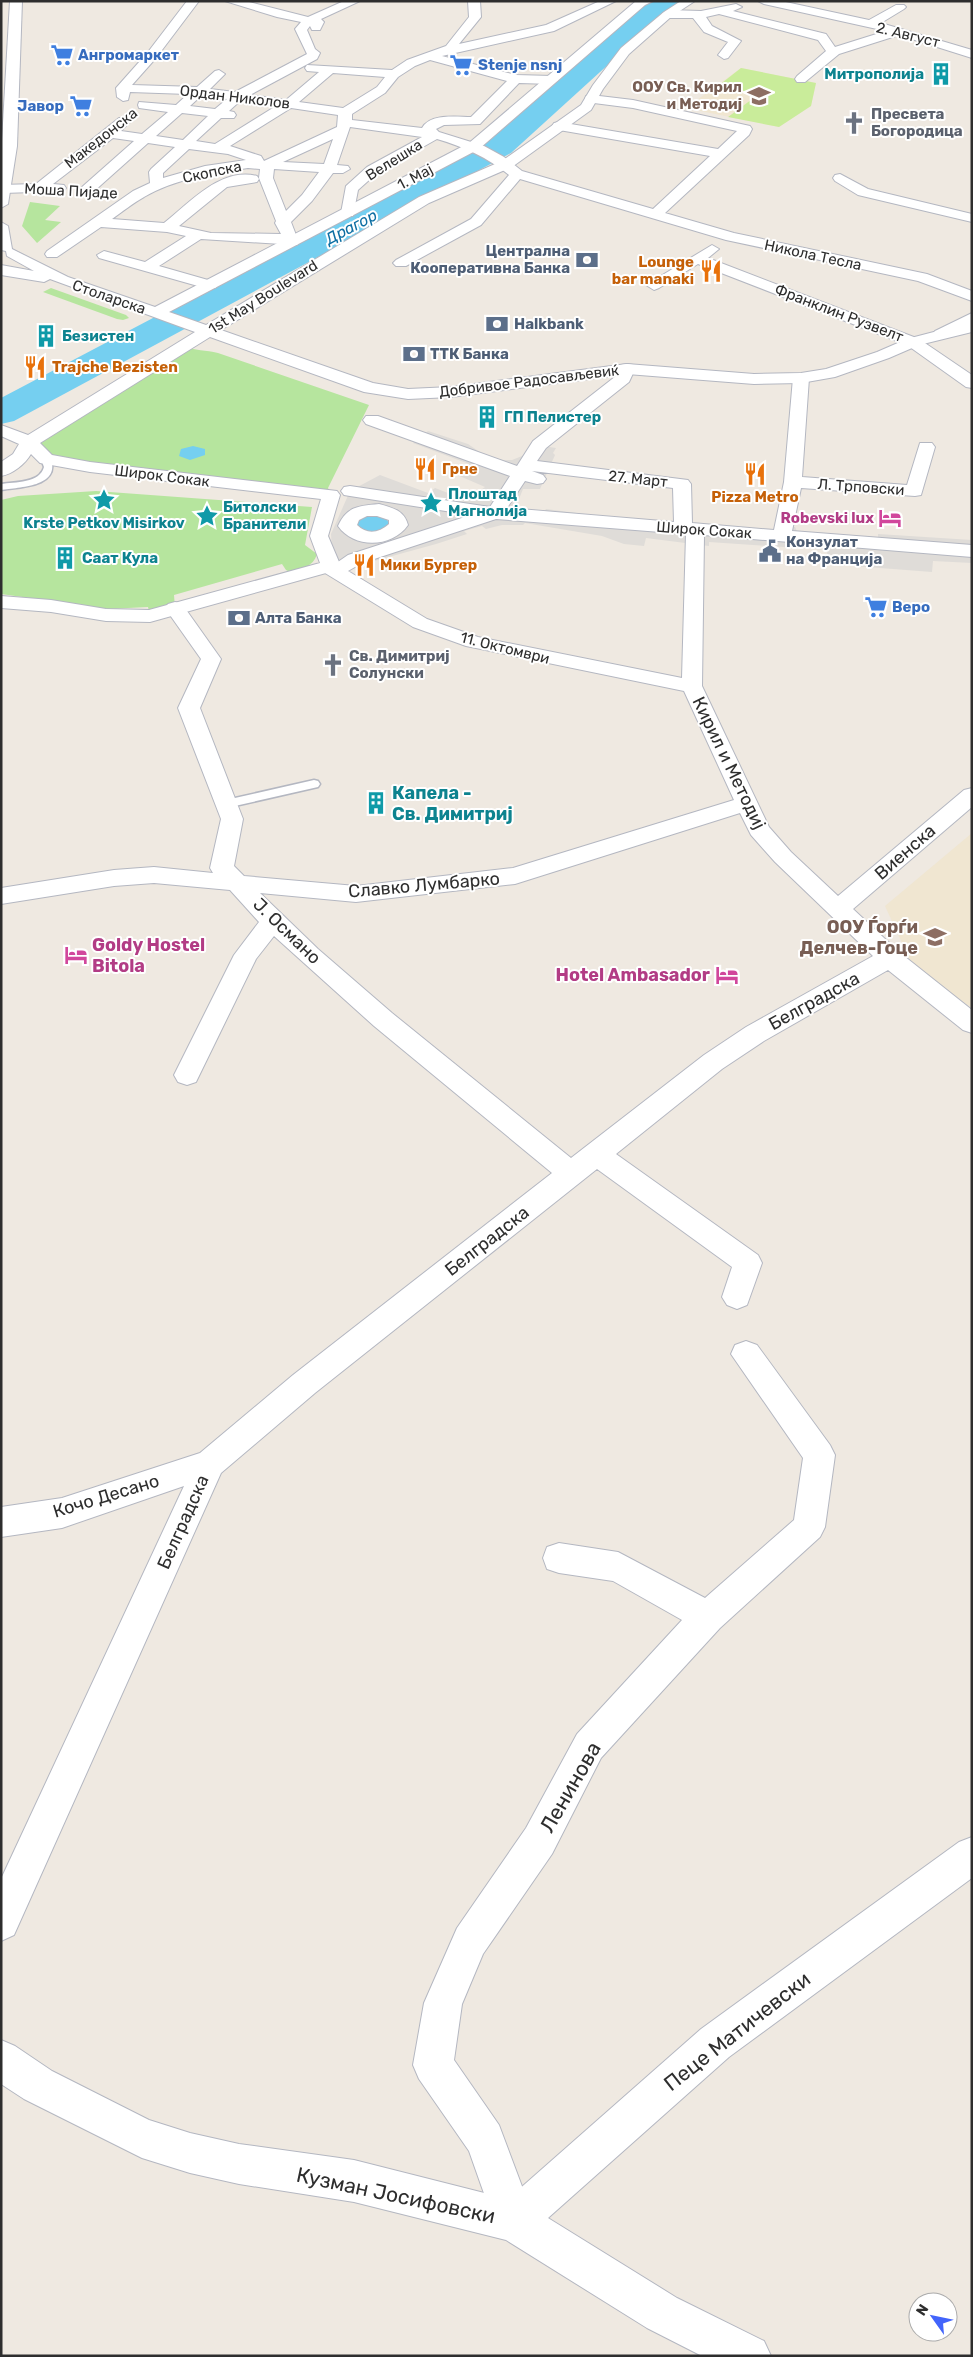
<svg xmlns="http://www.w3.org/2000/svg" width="973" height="2357" viewBox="0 0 973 2357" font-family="Rubik,sans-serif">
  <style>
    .education { fill: #f0e6d1 }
    .green { fill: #b6e59e }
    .pitch { fill: #c9ec9a }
    .plaza { fill: #dfdcd8 }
    .water { fill: #75cff0 }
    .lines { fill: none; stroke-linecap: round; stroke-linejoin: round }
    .river { fill: #75cff0; fill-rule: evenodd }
    .lane-casing { stroke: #b4b7c1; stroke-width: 3 }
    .street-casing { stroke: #b4b7c1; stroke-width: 2 }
    .secondary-casing { stroke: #b4b7c1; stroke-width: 2 }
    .lane { fill: #fff; fill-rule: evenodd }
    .street { fill: #fff; fill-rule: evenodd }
    .secondary { fill: #fff; fill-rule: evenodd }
    .labels { text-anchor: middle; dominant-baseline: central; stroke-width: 4; stroke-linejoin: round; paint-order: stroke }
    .far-street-label { font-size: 15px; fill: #2e2e2e; stroke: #fff }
    .far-shop-label { font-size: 15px; font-weight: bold; fill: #366cbe; stroke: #fff; text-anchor: start }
    .far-culture-label { font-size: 15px; font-weight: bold; fill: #0d838f; stroke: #fff; text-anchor: start }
    .far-education-label { font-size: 15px; font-weight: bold; fill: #785e54; stroke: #fff; text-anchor: end }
    .far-worship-label { font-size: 15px; font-weight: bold; fill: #5b616d; stroke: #fff; text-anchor: start }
    .far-service-label { font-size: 15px; font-weight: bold; fill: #4e5e75; stroke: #fff; text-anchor: start }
    .far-food-label { font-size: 15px; font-weight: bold; fill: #c56008; stroke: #fff; text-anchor: start }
    .far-hotel-label { font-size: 15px; font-weight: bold; fill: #b23c85; stroke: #fff; text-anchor: end }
    .far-water-label { font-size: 16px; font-style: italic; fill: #0d6fa3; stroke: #fff }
    .street-label { font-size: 18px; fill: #2e2e2e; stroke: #fff }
    .culture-label { font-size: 18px; font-weight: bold; fill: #0d838f; stroke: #fff; text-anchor: start }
    .education-label { font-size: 18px; font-weight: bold; fill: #785e54; stroke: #fff; text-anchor: end }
    .hotel-label { font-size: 18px; font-weight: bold; fill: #b23c85; stroke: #fff; text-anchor: start }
    .near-street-label { font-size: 21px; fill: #2e2e2e; stroke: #fff }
  </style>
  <rect width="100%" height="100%" fill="#efe9e1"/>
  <!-- education -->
  <g class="education">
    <path d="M741,68L816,83L811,106L779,127L686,108Z"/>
    <path d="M972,833V1008L913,967L885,906Z"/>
  </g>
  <!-- green -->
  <g class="green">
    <path d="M30,202L60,206L45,220L61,222L37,243L22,226Z"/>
    <path d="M51,288L126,315L129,318L123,320L117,319L43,292Z"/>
    <path d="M183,346C195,351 206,350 218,353L369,405L328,488L331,495L46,459L29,442Z"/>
    <path d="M96,491L312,507L305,545L317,554C313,567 302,569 290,572L286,570L282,564L174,595L175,608L150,616L148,607L108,609L1,594V500L18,496Z"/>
  </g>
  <!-- pitch -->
  <path class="pitch" d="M741,68L816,83L811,106L779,127L728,117L759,94L718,86Z"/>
  <!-- plaza -->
  <path class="plaza" d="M428,431L468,444L487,457L504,460H512L522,456L537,445L556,448L553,453L555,455L540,489H523L515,509L543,513L546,509L615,518L786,531L787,526L795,527L798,534L878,539V534L972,540V563L933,561L932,572L828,564L827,550L709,542V546L646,538L644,546L624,544L602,536L525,523L523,525H502L486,529L482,526L464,531L467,534L436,544L345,569L332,550L331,534L350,491L380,475L428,493L435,488L466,500L485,487L455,474L469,464L413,443Z"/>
  <!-- water -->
  <g class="water">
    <path d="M193,446L205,449V455L190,460L179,456L181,449Z"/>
    <path d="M375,515L385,517L389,523L388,526C375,533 369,534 356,526L357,520L365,516Z"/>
  </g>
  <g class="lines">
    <!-- river -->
    <path class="river" d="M654,1H686L682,6L655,22L511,153L14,421L1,424V398L489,141L637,10Z"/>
    <defs>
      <g id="lane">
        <path d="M46,456L51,459C60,487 20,487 1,490V484C15,482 40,483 44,467L41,459Z"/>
        <path d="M314,780L318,781L320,784L318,787L226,808L220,804L226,800Z"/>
      </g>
      <g id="street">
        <path d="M187,1H199L156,58L132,85L197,87L215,71L219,70L225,74L210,89L235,92L307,54L295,29L301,22L277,17L225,1H245L308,17L344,1H360L321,19L324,22L320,30H312L310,26L307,30L315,49L320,53L317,59L250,95L286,100L319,72L307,71L305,68L307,65L392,70L407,60L446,46L469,17L468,1H480L481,17L459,44L546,25L600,1H616L554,31L442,56L516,75L552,76L558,80L552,84L519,83L480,124L444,125L436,129L439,132L484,146L504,157L522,171L653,209L710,156L559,130L552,126L554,123L559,122L718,149L737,131L633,108L586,102L585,99L586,96L591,95L633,100L750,126L752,129L749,135L665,213L734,233L927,274L972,291V301L918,281L726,240L520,179L481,225L406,266H396L393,263L396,260L471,219L509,175C487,157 464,147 437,139L377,173L358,190L353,216H343L341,213L346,186L367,167L422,137L350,127L337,165L348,166L350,169L343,173H333L312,201L291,222L296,235L294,238L299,242L297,245L201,239L159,266L215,282L218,285L215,288H205L99,258L97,255L104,251L145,262L186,236L167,232L101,227L57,257H47L45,254L47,251L133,191L150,183L149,172L151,169L175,147L148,143L92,193H82L80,190L82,187L134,141L113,138L53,184L64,185L66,188L64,191L3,193L1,185L36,184L119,118H129L131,121L121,131L142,134L168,112L139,108L138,105L139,102L176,105L188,94L130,92L128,100L123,101L117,97L116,88L148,52ZM430,60L507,81L471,117C457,117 430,113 422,128L352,120V114L385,93L398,77L415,66ZM333,73L385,77L377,87L343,108L299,102ZM202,95L227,99L215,109L190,106ZM240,101L276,106L215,144L196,141L221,118H234L236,115L234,112L229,111ZM291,108L338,115L337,127L264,161L261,156L230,146ZM182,113L208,116L183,140L156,136ZM333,139L324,164L283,162ZM189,149L228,154L246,160L205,166L163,178V173ZM248,168L260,169L259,178L276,221L275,223L281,234L211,233L179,226L227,187L257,182L259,179L257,176C220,167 190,203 164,223L112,219C122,212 133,203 144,197C175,179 213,173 248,168ZM274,169L319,172L302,195L286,211L273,178Z"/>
        <path d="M758,1H781L869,20L896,5H904L906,7L904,9L881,23L972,50V58L899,35L839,54L805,82H797L795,79L797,76L826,51L818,40L719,14L706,17L712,26L741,41L728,58L724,59L718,55L728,42L704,32L693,18H668L662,14L668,10L701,11L736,4L742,7L733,11L826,34L835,47L886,31L764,4Z"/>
        <path d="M840,174L868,189L972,214V222L858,195L835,181L833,178L835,175Z"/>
        <path d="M712,245L719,249L708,258L919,339L972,375V388L966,387L907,345L698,264L659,288L654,290L646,285Z"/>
        <path d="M972,313V324L947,337H935L933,334L935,331Z"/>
        <path d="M627,364L633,365L635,369L629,382L546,448L537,461L688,480L691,484L692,523L774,530L784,482L793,378L795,374H807L809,378L802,477L907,485L920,443H932L935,447L921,495L915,496L801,488L792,531L972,545V557L704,535L702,686L769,827L791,852L838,896L964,790L972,788V807L853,909L899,952L972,1010V1033L963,1030L888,970L764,1041L722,1069L616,1154L758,1255L762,1263L747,1305L737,1309L727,1305L722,1297L732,1267L597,1169L315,1393L221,1473L14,1935L1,1941V1879L184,1486L62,1528L1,1537V1507L62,1498L200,1453L293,1375L552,1173L374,1026L274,936L256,959L196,1082L187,1085L178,1082L174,1075L234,955L259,922L230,890L154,883L114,886L1,904V888L114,870L154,867L213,873L210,868L221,819L178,708L201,659L165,608L168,604L175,602L182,604L221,659L200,708L243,819L234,866L244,876L356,886L513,868L734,800L684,691L466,646L413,627L325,573L322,569L325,565L335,564L348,555L471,515L350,496L344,495L341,491L344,487L350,486L490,507L510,476L366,424L363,420L366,416H378L517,466L533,441L616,376L621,365ZM532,471L673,488L674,522L507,508L525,481L537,484L543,483L546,479L543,475ZM496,519L686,534L682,678L478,637L427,619L348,571L362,563ZM740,813L751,835L775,862L873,956L746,1027L704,1055L571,1158L392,1013L318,949L260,893L356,902L515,884Z"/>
        <path d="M379,504C393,508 404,510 408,525C392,548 354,549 338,526C347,506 359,506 379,504ZM367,516H377L389,520V524C379,533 367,535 357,525L359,520Z"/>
        <path d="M746,1341L757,1345L830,1445L835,1455L825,1527L820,1537L720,1628L601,1758L552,1854L483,1954L462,2004L454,2060L499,2125L535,2221L529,2236L514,2242L499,2236L469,2151L419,2079L413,2065L424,2003L457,1928L526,1828L577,1734L682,1620L613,1581L559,1573L547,1569L543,1558L547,1547L559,1543L618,1552L705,1598L794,1520L803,1458L731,1354L735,1345Z"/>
      </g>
      <g id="secondary">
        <path d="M10,1H22L17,146L8,204L1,208V158Z"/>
        <path d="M636,1H653L645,5L479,149L169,312L206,325L419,197L502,161L581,105L593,85L621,48L664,12L681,1H695L672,16L629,54L603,89L591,110L512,167L429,203L221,330L373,383L408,389L451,387L627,364L754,374L801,373L826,369L877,352L907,339L972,322V332L919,345L889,358L835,377L801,383L754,384L627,374L451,397L408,399L364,392L210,337L40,443L52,455L90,462L337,491L340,495L328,536L342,569L339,573H326L150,622L106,621L51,612L1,608V596L51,600L106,609L149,610L320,563L310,536L321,499L90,472L40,463L31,454C25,464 13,474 1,476V462L13,454L19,444L1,436V425L28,435L195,332L50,279L44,282L1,275V265L34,271L7,256L6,251L1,250V222L8,226L12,249L68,277L155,307L469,143Z"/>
        <path d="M972,1837V1878L729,2057L548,2218L677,2298L764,2341L771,2356H702L647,2328L506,2240L354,2202L239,2184L190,2173L142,2158L24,2099L1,2084V2040L15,2046L52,2071L149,2120L190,2133L239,2144L354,2160L508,2199L701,2029L959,1842Z"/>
      </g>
    </defs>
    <!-- lane casing -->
    <use href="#lane" class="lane-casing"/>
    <!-- street casing -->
    <use href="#street" class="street-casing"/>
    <!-- secondary casing -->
    <use href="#secondary" class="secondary-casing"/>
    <!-- lane -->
    <use href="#lane" class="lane"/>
    <!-- street -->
    <use href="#street" class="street"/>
    <!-- secondary -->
    <use href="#secondary" class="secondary"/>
  </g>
  <!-- icons -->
  <defs>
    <symbol id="supermarket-bare" viewBox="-9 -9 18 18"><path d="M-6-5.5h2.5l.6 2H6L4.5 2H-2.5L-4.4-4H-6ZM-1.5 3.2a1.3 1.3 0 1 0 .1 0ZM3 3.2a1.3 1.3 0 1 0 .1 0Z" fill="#3f7fe0" stroke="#fff" stroke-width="2.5" paint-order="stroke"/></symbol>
    <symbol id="building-bare" viewBox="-9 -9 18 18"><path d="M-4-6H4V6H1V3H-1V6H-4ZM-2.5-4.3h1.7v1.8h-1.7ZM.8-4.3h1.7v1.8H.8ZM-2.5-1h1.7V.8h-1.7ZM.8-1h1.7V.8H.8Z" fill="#0f9aa8" stroke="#fff" stroke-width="2.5" paint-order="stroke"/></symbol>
    <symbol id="school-bare" viewBox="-9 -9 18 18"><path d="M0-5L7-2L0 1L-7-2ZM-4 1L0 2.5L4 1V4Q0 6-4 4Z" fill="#8d6e63" stroke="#fff" stroke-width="2.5" paint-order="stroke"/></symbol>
    <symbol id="church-bare" viewBox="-9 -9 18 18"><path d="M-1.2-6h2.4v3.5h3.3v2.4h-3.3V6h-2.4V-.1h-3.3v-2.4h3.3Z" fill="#6b7280" stroke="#fff" stroke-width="2.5" paint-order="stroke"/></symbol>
    <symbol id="bank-bare" viewBox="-9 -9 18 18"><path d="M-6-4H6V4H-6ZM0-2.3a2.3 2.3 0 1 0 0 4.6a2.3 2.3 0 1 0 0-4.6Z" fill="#5c6f8a" stroke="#fff" stroke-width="2.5" paint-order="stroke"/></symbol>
    <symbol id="restaurant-bare" viewBox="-9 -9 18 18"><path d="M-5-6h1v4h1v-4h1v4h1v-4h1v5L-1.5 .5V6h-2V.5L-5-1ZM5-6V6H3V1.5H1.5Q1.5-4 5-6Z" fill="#e8710a" stroke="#fff" stroke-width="2.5" paint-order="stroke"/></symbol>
    <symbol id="sight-bare" viewBox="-9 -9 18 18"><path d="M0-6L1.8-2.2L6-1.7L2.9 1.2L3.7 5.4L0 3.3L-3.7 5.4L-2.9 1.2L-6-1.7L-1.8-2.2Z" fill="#0f9aa8" stroke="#fff" stroke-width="2.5" paint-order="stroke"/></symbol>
    <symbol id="hotel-bare" viewBox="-9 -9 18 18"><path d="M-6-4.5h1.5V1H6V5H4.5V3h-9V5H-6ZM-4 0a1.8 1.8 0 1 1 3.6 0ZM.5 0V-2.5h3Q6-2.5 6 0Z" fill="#d1479c" stroke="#fff" stroke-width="2.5" paint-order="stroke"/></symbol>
    <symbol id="civic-bare" viewBox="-9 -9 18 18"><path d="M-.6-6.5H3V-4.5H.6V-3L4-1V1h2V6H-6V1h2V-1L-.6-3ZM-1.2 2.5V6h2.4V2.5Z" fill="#5c6f8a" stroke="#fff" stroke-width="2.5" paint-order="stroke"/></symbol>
  </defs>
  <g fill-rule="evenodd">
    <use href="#supermarket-bare" x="46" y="39" width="32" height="32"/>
    <use href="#supermarket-bare" x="445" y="49" width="32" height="32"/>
    <use href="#building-bare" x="925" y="58" width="32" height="32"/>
    <use href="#school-bare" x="743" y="80" width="32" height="32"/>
    <use href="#supermarket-bare" x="65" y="90" width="32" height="32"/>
    <use href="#church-bare" x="838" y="107" width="32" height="32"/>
    <use href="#bank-bare" x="571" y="244" width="32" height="32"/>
    <use href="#restaurant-bare" x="695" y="255" width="32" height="32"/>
    <use href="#bank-bare" x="481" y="308" width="32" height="32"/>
    <use href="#building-bare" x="30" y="320" width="32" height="32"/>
    <use href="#bank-bare" x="398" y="338" width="32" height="32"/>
    <use href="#restaurant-bare" x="19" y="351" width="32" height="32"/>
    <use href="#building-bare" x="471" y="401" width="32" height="32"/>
    <use href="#restaurant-bare" x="409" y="453" width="32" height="32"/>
    <use href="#restaurant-bare" x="739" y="458" width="32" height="32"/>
    <use href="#sight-bare" x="88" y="484" width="32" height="32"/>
    <use href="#sight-bare" x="415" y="487" width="32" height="32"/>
    <use href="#sight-bare" x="191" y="500" width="32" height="32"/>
    <use href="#hotel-bare" x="874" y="502" width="32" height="32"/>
    <use href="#civic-bare" x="754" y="535" width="32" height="32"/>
    <use href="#building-bare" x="49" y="542" width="32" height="32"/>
    <use href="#restaurant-bare" x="348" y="549" width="32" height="32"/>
    <use href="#supermarket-bare" x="860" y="591" width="32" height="32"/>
    <use href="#bank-bare" x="223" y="602" width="32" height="32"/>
    <use href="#church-bare" x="317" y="649" width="32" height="32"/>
    <use href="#building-bare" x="360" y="787" width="32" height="32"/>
    <use href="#school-bare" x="919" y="921" width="32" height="32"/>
    <use href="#hotel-bare" x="60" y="939" width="32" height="32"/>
    <use href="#hotel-bare" x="711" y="959" width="32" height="32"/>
  </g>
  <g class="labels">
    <!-- far-street labels -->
    <g class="far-street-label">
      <text transform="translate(908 35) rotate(14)">2. Август</text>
      <text transform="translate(235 97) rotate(7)">Ордан Николов</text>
      <text transform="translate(101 138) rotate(-38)">Македонска</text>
      <text transform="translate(394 160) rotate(-32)">Велешка</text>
      <text transform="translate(212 172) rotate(-12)">Скопска</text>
      <text transform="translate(415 177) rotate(-28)">1. Мај</text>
      <text transform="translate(71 191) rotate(3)">Моша Пијаде</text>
      <text transform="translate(813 255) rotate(12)">Никола Тесла</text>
      <text transform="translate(109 297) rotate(19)">Столарска</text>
      <text transform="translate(263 297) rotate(-32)">1st May Boulevard</text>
      <text transform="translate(839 313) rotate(21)">Франклин Рузвелт</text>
      <text transform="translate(529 381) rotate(-7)">Добривое Радосављевиќ</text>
      <text transform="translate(162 476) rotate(7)">Широк Сокак</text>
      <text transform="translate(638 479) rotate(6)">27. Март</text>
      <text transform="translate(861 487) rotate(4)">Л. Трповски</text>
      <text transform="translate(704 530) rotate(4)">Широк Сокак</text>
      <text transform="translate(505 648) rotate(14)">11. Октомври</text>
    </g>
    <!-- far-shop labels -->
    <g class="far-shop-label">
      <text x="78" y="55">Ангромаркет</text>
      <text x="478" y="65">Stenje nsnj</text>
      <text x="64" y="106" text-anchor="end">Јавор</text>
      <text x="892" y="607">Веро</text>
    </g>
    <!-- far-culture labels -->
    <g class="far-culture-label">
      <text x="924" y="74" text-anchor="end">Митрополија</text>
      <text x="62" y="336">Безистен</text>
      <text x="504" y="417">ГП Пелистер</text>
      <text x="448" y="494">Плоштад<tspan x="448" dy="17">Магнолија</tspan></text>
      <text x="223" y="507">Битолски<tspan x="223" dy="17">Бранители</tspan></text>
      <text x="104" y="523" text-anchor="middle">Krste Petkov Misirkov</text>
      <text x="82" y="558">Саат Кула</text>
    </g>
    <!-- far-education labels -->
    <g class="far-education-label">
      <text x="742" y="87">ООУ Св. Кирил<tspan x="742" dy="17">и Методиј</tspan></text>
    </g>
    <!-- far-worship labels -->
    <g class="far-worship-label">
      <text x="871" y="114">Пресвета<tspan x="871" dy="17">Богородица</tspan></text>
      <text x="349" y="656">Св. Димитриј<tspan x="349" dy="17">Солунски</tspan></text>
    </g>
    <!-- far-service labels -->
    <g class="far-service-label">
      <text x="570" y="251" text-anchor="end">Централна<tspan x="570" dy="17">Кооперативна Банка</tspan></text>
      <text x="514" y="324">Halkbank</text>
      <text x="430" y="354">ТТК Банка</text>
      <text x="786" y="542">Конзулат<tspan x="786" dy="17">на Франција</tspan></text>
      <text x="255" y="618">Алта Банка</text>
    </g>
    <!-- far-food labels -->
    <g class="far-food-label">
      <text x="694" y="262" text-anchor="end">Lounge<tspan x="694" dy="17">bar manaki</tspan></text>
      <text x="52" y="367">Trajche Bezisten</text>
      <text x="442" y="469">Грне</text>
      <text x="755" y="497" text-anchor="middle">Pizza Metro</text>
      <text x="380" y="565">Мики Бургер</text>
    </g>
    <!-- far-hotel labels -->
    <g class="far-hotel-label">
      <text x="874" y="518">Robevski lux</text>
    </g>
    <!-- far-water labels -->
    <g class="far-water-label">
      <text transform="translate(351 227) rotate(-28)">Драгор</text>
    </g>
    <!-- street labels -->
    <g class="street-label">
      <text transform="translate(729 763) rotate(64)">Кирил и Методиј</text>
      <text transform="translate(905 852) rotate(-41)">Виенска</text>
      <text transform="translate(424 885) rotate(-5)">Славко Лумбарко</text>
      <text transform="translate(287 931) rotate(44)">Ј. Османо</text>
      <text transform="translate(814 1001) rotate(-29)">Белградска</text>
      <text transform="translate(487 1241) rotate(-38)">Белградска</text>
      <text transform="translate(106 1496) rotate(-17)">Кочо Десано</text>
      <text transform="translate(183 1522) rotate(-66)">Белградска</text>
    </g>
    <!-- culture labels -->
    <g class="culture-label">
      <text x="392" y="793">Капела -<tspan x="392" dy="21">Св. Димитриј</tspan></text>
    </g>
    <!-- education labels -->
    <g class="education-label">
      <text x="918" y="927">ООУ Ѓорѓи<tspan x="918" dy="21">Делчев-Гоце</tspan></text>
    </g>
    <!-- hotel labels -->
    <g class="hotel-label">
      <text x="92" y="945">Goldy Hostel<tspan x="92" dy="21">Bitola</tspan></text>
      <text x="710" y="975" text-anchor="end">Hotel Ambasador</text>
    </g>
    <!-- near-street labels -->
    <g class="near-street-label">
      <text transform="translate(570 1787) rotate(-60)">Ленинова</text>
      <text transform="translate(737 2031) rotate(-38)">Пеце Матичевски</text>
      <text transform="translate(396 2195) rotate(12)">Кузман Јосифовски</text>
    </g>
  </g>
  <!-- border -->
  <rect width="973" height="2357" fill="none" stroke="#2e2e2e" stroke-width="5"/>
  <!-- north arrow -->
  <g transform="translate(933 2317) rotate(303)"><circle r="24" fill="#ffffff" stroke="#ababab"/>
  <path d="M0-4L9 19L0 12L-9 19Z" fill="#4264fb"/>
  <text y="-8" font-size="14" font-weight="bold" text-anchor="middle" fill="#2e2e2e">N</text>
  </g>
</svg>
